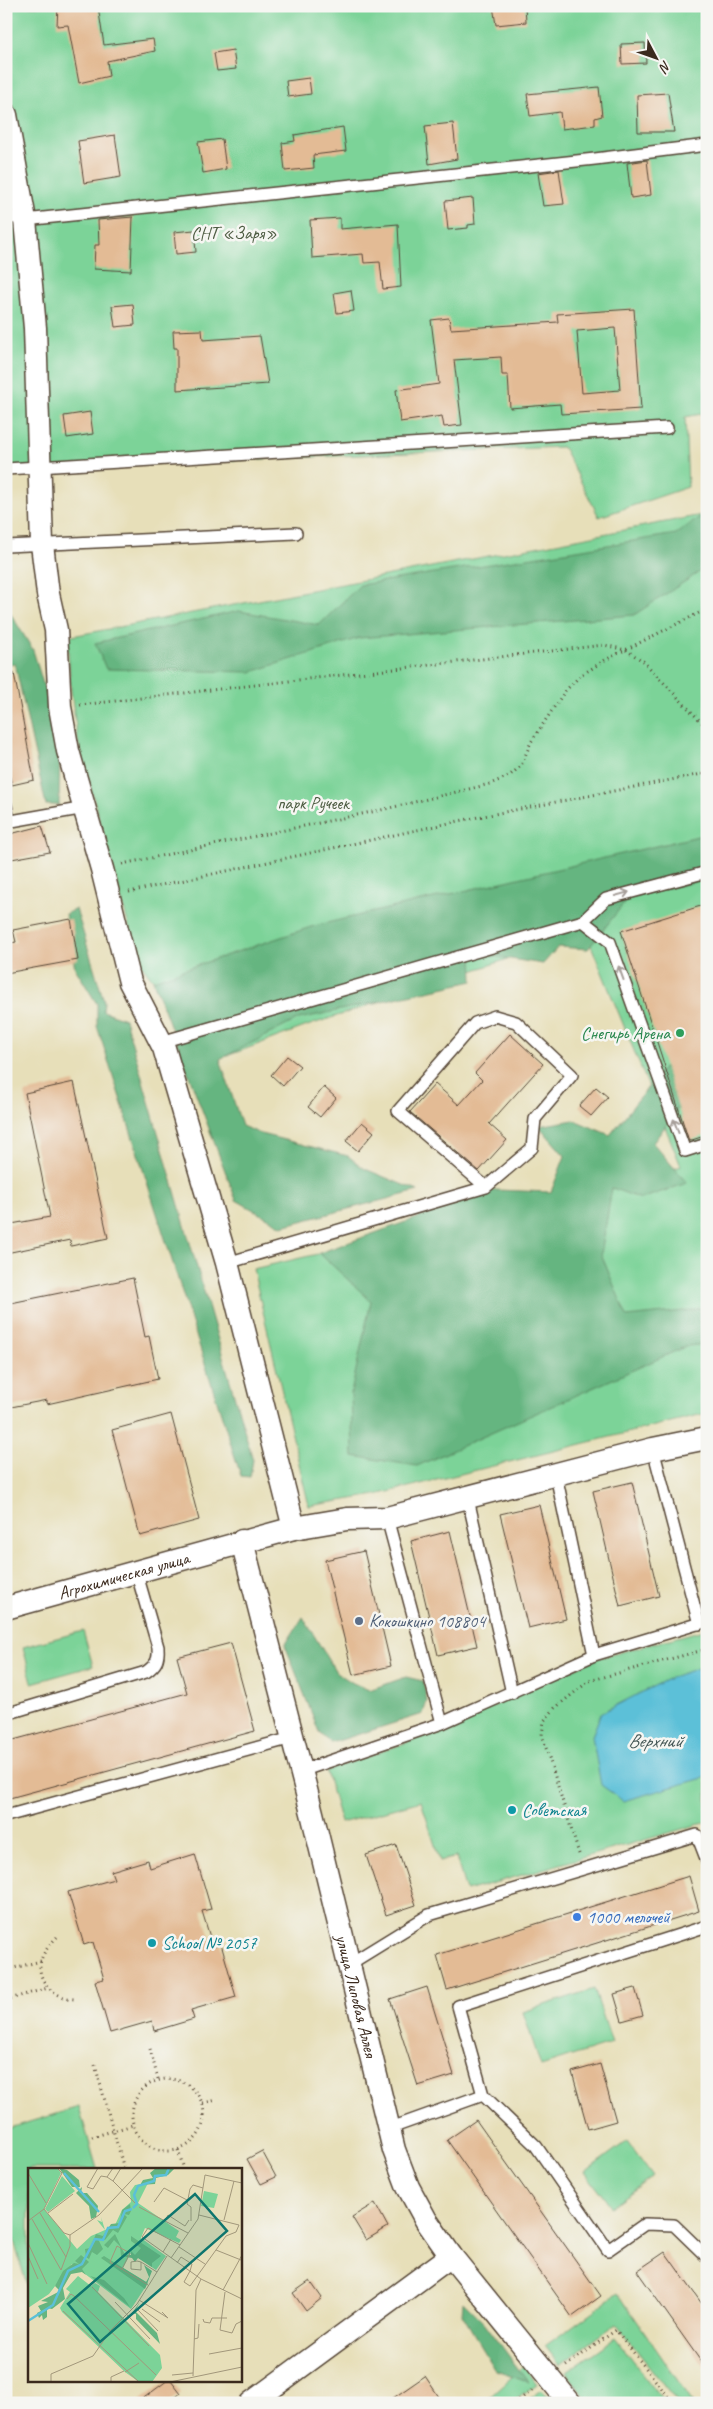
<svg xmlns="http://www.w3.org/2000/svg" width="713" height="2409" viewBox="0 0 713 2409" font-family="Caveat,sans-serif">
  <style>
    .green { fill: #7cd398; stroke: #5c7e5b }
    .forest { fill: #65b580; stroke: #50704f }
    .water { fill: #5bc0d8; stroke: #4b757b }
    .building { fill: #e3bb95; fill-rule: evenodd }
    .lines { fill: none; stroke-linecap: round; stroke-linejoin: round }
    .lane-casing { stroke: #554535; stroke-width: 14 }
    .street-casing { stroke: #554535; stroke-width: 25 }
    .path { stroke: #554535; stroke-width: 3; stroke-dasharray: 1 4; stroke-linecap: butt }
    .lane { stroke: #fff; stroke-width: 11 }
    .street { stroke: #fff; stroke-width: 22 }
    .oneway { stroke: #a79f9a }
    .leisure-dot { fill: #2e9e5b; stroke: #f6f6f2; stroke-width: 2 }
    .service-dot { fill: #5c6f8a; stroke: #f6f6f2; stroke-width: 2 }
    .culture-dot { fill: #0f9aa8; stroke: #f6f6f2; stroke-width: 2 }
    .shop-dot { fill: #3f7fe0; stroke: #f6f6f2; stroke-width: 2 }
    .labels { text-anchor: middle; dominant-baseline: central; stroke-width: 5; stroke-linejoin: round; paint-order: stroke }
    .park-label { font-size: 18px; fill: #4e5d43; stroke: #f6f6f2 }
    .leisure-label { font-size: 18px; fill: #27864d; stroke: #f6f6f2; text-anchor: end }
    .street-label { font-size: 18px; fill: #3b2a1e; stroke: #f6f6f2 }
    .service-label { font-size: 18px; fill: #4e5e75; stroke: #f6f6f2; text-anchor: start }
    .culture-label { font-size: 18px; fill: #0d838f; stroke: #f6f6f2; text-anchor: start }
    .shop-label { font-size: 18px; fill: #366cbe; stroke: #f6f6f2; text-anchor: start }
    .water-label { font-size: 19px; font-style: italic; fill: #455756; stroke: #f6f6f2 }
    .inset-river { fill: none; stroke: #5bc0d8; stroke-width: 2.5 }
    .inset-road { fill: none; stroke: #a2977b; stroke-width: 1 }
    .view { fill: #0f766e; fill-opacity: 0.15; stroke: #0f766e; stroke-width: 2.5 }
    .inset-edge { fill: none; stroke: #3b2a1e; stroke-width: 2.5 }
  </style>
  <rect width="100%" height="100%" fill="#f6f6f2"/>
  <filter id="ink" filterUnits="userSpaceOnUse"><feTurbulence type="fractalNoise" baseFrequency=".02" numOctaves="2"/><feDisplacementMap in="SourceGraphic" scale="10" xChannelSelector="R" yChannelSelector="G"/><feConvolveMatrix kernelMatrix="1 2 1 2 8 2 1 2 1" color-interpolation-filters="sRGB"/></filter>
  <filter id="wash" filterUnits="userSpaceOnUse"><feTurbulence type="fractalNoise" baseFrequency=".0096" numOctaves="4" result="noise"/><feDisplacementMap in="SourceGraphic" scale="20" xChannelSelector="R" yChannelSelector="G"/><feGaussianBlur stdDeviation="1.12" result="paint"/><feColorMatrix in="noise" values="0 0 0 0 0 0 0 0 0 0 0 0 0 0 0 0 0 1.4 0 .05"/><feComposite in="paint" operator="in"/></filter>
  <g filter="url(#wash)">
    <rect width="100%" height="100%" fill="#e7dfb9"/>
    <!-- green -->
    <g class="green">
      <path d="M6,6H707V413L685,417L688,487L599,517L563,447L6,469Z"/>
      <path d="M707,514V1413L376,1495L309,1506L253,1269L641,1179L681,1166L586,933L310,1025L189,1070L153,980L138,960L78,742L71,691L67,637Z"/>
      <path d="M707,1629V1822L466,1891L456,1857L440,1861L421,1801L341,1823L326,1771L442,1730L595,1659Z"/>
      <path d="M83,1631L93,1666L32,1683L23,1647Z"/>
      <path d="M594,1989L612,2043L541,2066L523,2012Z"/>
      <path d="M79,2107L97,2169H29V2293L6,2213V2129Z"/>
      <path d="M627,2141L653,2176L611,2207L585,2172Z"/>
      <path d="M618,2293L693,2403H678L616,2324L560,2365L545,2346Z"/>
      <path d="M615,2338L665,2403H590L566,2372Z"/>
      <path d="M524,2366L537,2384L510,2403H483Z"/>
      <path d="M542,2390L552,2403H524Z"/>
    </g>
    <!-- forest -->
    <g class="forest">
      <path d="M707,512V567L634,615L359,638L251,672L106,669L95,643L239,611L319,625L360,585L676,534Z"/>
      <path d="M9,611L33,650L60,741L59,805H46L15,664L6,665V612Z"/>
      <path d="M707,834V879L629,897L588,949L558,947L543,964L472,953L473,981L299,1019L220,1059L242,1126L261,1134L348,1156L365,1169L418,1191L282,1226L236,1200L153,980L314,926Z"/>
      <path d="M76,909L104,1001L103,1011L125,1019L253,1460L250,1477L241,1476L97,1026V1004L75,968L65,914Z"/>
      <path d="M707,1038L679,1107L653,1143L687,1183L641,1199L612,1188L601,1254L627,1317L693,1310L707,1306V1344L687,1346L417,1466L353,1456L351,1393L371,1301L319,1253L495,1190L551,1192L565,1156L539,1126L574,1120L610,1135L664,1067Z"/>
      <path d="M303,1617L336,1672L353,1683L369,1690L406,1677L423,1681L427,1701L423,1714L331,1743L319,1732L285,1645Z"/>
      <path d="M463,2301L484,2322L528,2382L496,2371L462,2314Z"/>
    </g>
    <!-- water -->
    <path class="water" d="M707,1665V1777L623,1801L601,1785L592,1736L601,1713L672,1677Z"/>
    <g id="blocks">
      <!-- building -->
      <g class="building">
        <path d="M58,6H98L104,45L153,39L155,51L107,61L109,76L79,83L68,25L57,26Z"/>
        <path d="M493,6H525L526,22L496,25Z"/>
        <path d="M645,43L646,63L622,64L621,44Z"/>
        <path d="M233,50L236,69L217,71L214,53Z"/>
        <path d="M309,78L311,94L288,97L286,81Z"/>
        <path d="M599,87L602,116L595,118V125L562,129L560,112L530,116L527,94Z"/>
        <path d="M668,93L674,132H638L637,95Z"/>
        <path d="M453,123L457,159L429,164L425,126Z"/>
        <path d="M343,127L346,151L313,155L314,168L285,171L282,143L295,141L294,135Z"/>
        <path d="M115,135L121,177L84,183L78,141Z"/>
        <path d="M222,139L226,169L203,173L198,142Z"/>
        <path d="M647,160L651,195L631,198L627,163Z"/>
        <path d="M559,170L564,204L543,206L538,173Z"/>
        <path d="M473,198L475,224L468,225V228L448,230L445,201Z"/>
        <path d="M133,217L131,271L94,269L95,245H99L98,220Z"/>
        <path d="M340,218V229L398,224L401,287L383,289L380,262L364,263L363,254L312,258L310,220Z"/>
        <path d="M194,230L196,252L176,254L174,232Z"/>
        <path d="M351,290L354,311L337,313L334,293Z"/>
        <path d="M133,304L135,325L115,327L112,306Z"/>
        <path d="M634,309L641,409L561,414L560,404L510,408L508,375H502L501,357L454,360L462,425L444,427L442,416L400,422L396,390L439,384L431,320L449,318L451,329L558,322L557,314ZM615,328L620,390L582,393L577,331Z"/>
        <path d="M202,330L203,340L260,336L268,384L177,390V348H174L173,331Z"/>
        <path d="M90,412L93,434L67,438L64,416Z"/>
        <path d="M14,673L34,780L12,785L6,762V674Z"/>
        <path d="M42,826L50,852L6,860V835Z"/>
        <path d="M707,904V1135L689,1141L621,931Z"/>
        <path d="M71,919L78,960L6,973V944L16,942L13,930Z"/>
        <path d="M510,1034L543,1064L489,1124L507,1140L479,1171L410,1112L435,1084L459,1105L482,1080L475,1073Z"/>
        <path d="M287,1056L300,1066L283,1086L271,1075Z"/>
        <path d="M74,1082L108,1238L71,1246L70,1240L6,1253V1225L50,1217L25,1093Z"/>
        <path d="M324,1087L336,1098L320,1117L308,1107Z"/>
        <path d="M596,1087L608,1097L591,1116L579,1106Z"/>
        <path d="M362,1122L374,1132L358,1151L346,1141Z"/>
        <path d="M133,1278L145,1337L149,1336L158,1379L47,1404V1400L6,1408V1304Z"/>
        <path d="M171,1414L199,1520L140,1536L112,1430Z"/>
        <path d="M632,1482L659,1596L620,1606L593,1491Z"/>
        <path d="M539,1505L566,1619L528,1628L500,1514Z"/>
        <path d="M450,1531L477,1646L438,1655L411,1541Z"/>
        <path d="M364,1551L391,1666L353,1675L325,1560Z"/>
        <path d="M231,1643L255,1731L6,1799V1742L187,1693L177,1657Z"/>
        <path d="M396,1845L416,1905L386,1915L366,1855Z"/>
        <path d="M195,1854L211,1909L202,1911L213,1947L221,1944L236,1997L191,2010L194,2019L154,2031L152,2021L110,2033L95,1981L104,1979L93,1942L84,1945L68,1892L114,1879L111,1871L148,1860L150,1868Z"/>
        <path d="M689,1876L699,1911L447,1990L437,1955Z"/>
        <path d="M427,1987L454,2075L418,2086L390,1999Z"/>
        <path d="M635,1988L643,2015L622,2021L614,1994Z"/>
        <path d="M600,2064L616,2121L588,2129L572,2072Z"/>
        <path d="M476,2120L601,2296L572,2317L447,2140Z"/>
        <path d="M262,2151L276,2177L261,2184L247,2159Z"/>
        <path d="M375,2203L388,2227L366,2240L352,2217Z"/>
        <path d="M665,2252L707,2311V2370L637,2271Z"/>
        <path d="M310,2281L322,2298L306,2311L293,2293Z"/>
        <path d="M425,2376L443,2403H386Z"/>
        <path d="M168,2380H171L181,2393L168,2403H137Z"/>
      </g>
    </g>
  </g>
  <g filter="url(#ink)">
    <use href="#blocks" fill-opacity="0" stroke="#554535" stroke-width="1"/>
    <g class="lines">
      <defs>
        <g id="lane">
          <path d="M6,216L25,220L595,159L707,145"/>
          <path d="M6,469L667,428"/>
          <path d="M6,546L296,533"/>
          <path d="M6,805L9,822"/>
          <path d="M6,822L85,808"/>
          <path d="M583,921L610,942L685,1151L707,1144"/>
          <path d="M161,1042L583,921L606,899L707,872"/>
          <path d="M227,1263L486,1187L532,1148L535,1119L572,1075L516,1022L495,1016L475,1023L398,1111L486,1187"/>
          <path d="M653,1449L699,1624"/>
          <path d="M556,1475L594,1655"/>
          <path d="M468,1499L512,1693"/>
          <path d="M387,1518L442,1723"/>
          <path d="M6,1714L146,1672C156,1665 159,1660 158,1647L136,1571"/>
          <path d="M301,1771L442,1723L594,1655L707,1621"/>
          <path d="M6,1816L292,1738"/>
          <path d="M347,1963L356,1960L429,1915L697,1835L707,1861"/>
          <path d="M483,2095L458,2006L707,1926"/>
          <path d="M388,2129L483,2095L536,2146L608,2250L645,2224L674,2225L707,2257"/>
        </g>
        <g id="street">
          <path d="M6,115L25,220L35,328L42,544L48,594L56,630L60,707L68,751L102,869L130,982L164,1048L227,1263L294,1528"/>
          <path id="s1" d="M242,1541L312,1813L394,2150L408,2187L426,2220L451,2256L570,2403"/>
          <path id="s2" d="M6,1608L294,1528L347,1519L387,1518L653,1449L707,1438"/>
          <path d="M251,2403L451,2256"/>
        </g>
      </defs>
      <!-- lane casing -->
      <use href="#lane" class="lane-casing"/>
      <!-- street casing -->
      <use href="#street" class="street-casing"/>
      <!-- path -->
      <g class="path">
        <path d="M80,705L604,645L626,650L643,661L707,728"/>
        <path d="M122,864L381,810L490,784L509,776L521,766L531,742L565,691L580,676L605,660L707,609"/>
        <path d="M129,892L468,819L707,773"/>
        <path d="M579,1854L542,1735L544,1721L555,1708L589,1681L707,1649"/>
        <path d="M57,1937C51,1943 44,1951 41,1960C35,1982 56,1999 76,1999"/>
        <path d="M6,1970L41,1961"/>
        <path d="M6,2000L48,1988"/>
        <path d="M150,2049L158,2079"/>
        <path d="M95,2065L124,2169"/>
        <circle cx="168" cy="2115" r="36"/>
        <path d="M203,2103L217,2100"/>
        <path d="M92,2137L133,2125"/>
        <path d="M178,2150L183,2166"/>
        <path d="M566,2366L616,2330L673,2403"/>
        <path d="M515,2403L533,2390"/>
      </g>
      <!-- lane -->
      <use href="#lane" class="lane"/>
      <!-- street -->
      <use href="#street" class="street"/>
    </g>
    <!-- one-way arrows -->
    <defs><path id="oneway-shaft" d="M-6 0H5M1.5-3L5.5 0L1.5 3" fill="none" stroke-width="1.6" stroke-linecap="round" stroke-linejoin="round" transform="scale(1.25)"/></defs>
    <g class="oneway">
      <use href="#oneway-shaft" transform="translate(622 894) rotate(-15)"/>
      <use href="#oneway-shaft" transform="translate(621 973) rotate(-110)"/>
      <use href="#oneway-shaft" transform="translate(676 1126) rotate(-110)"/>
    </g>
  </g>
  <!-- markers -->
  <circle class="leisure-dot" cx="680" cy="1033" r="5"/>
  <circle class="service-dot" cx="359" cy="1621" r="5"/>
  <g class="culture-dot">
    <circle cx="512" cy="1810" r="5"/>
    <circle cx="152" cy="1943" r="5"/>
  </g>
  <circle class="shop-dot" cx="577" cy="1917" r="5"/>
  <g class="labels">
    <!-- park labels -->
    <g class="park-label">
      <text x="234" y="233">СНТ «Заря»</text>
      <text x="313" y="803">парк Ручеек</text>
    </g>
    <!-- leisure labels -->
    <g class="leisure-label">
      <text x="670" y="1033">Снегирь Арена</text>
    </g>
    <!-- street labels -->
    <g class="street-label">
      <text stroke="none"><textPath href="#s2" startOffset="122">Агрохимическая улица</textPath></text>
      <text stroke="none"><textPath href="#s1" startOffset="469">улица Липовая Аллея</textPath></text>
    </g>
    <!-- service labels -->
    <g class="service-label">
      <text x="369" y="1621">Кокошкино 108804</text>
    </g>
    <!-- culture labels -->
    <g class="culture-label">
      <text x="522" y="1810">Советская</text>
      <text x="162" y="1943">School № 2057</text>
    </g>
    <!-- shop labels -->
    <g class="shop-label">
      <text x="587" y="1917">1000 мелочей</text>
    </g>
    <!-- water labels -->
    <g class="water-label">
      <text x="655" y="1741">Верхний</text>
    </g>
  </g>
  <!-- overview -->
  <g transform="translate(28 2168)">
    <rect width="214" height="214" fill="#e7dfb9"/>
    <path d="M0,0H29L33,5L16,41L49,81L63,68L77,62L69,52L74,54L73,49L77,62L87,57L94,42L103,34L102,24L107,17L120,15L110,35L151,63L148,69L153,72L151,75L117,60L113,70L138,88L128,102L103,85L95,100L120,115L103,141L44,96L21,126L0,140ZM34,8L47,23L20,44L17,41ZM176,23L190,26L186,40L173,38ZM50,108L63,118L67,115L72,118L70,124L132,187L134,200L124,214H111L97,204L34,144L32,140L42,124L38,121Z" fill="#7cd398"/>
    <path d="M31,0L39,2L51,12L52,19H44ZM128,0H147L140,7L128,10L127,16L112,17L115,12L125,10L122,5ZM54,19L53,25H59L70,38L68,49L63,51L61,38L48,25ZM102,36L103,43L101,47L96,46L99,49L90,65L85,62L77,72L70,71L75,81L69,87L64,84L61,91L58,89L57,81L62,80L68,66L75,68L83,56L92,55L94,42ZM87,66L97,87H103V83L107,87L113,80L103,73V68L133,88L124,95V99L110,90L107,94L104,90L93,88L92,78L86,72L80,80L76,77ZM53,87L61,94L54,101L58,107L54,104L43,106L35,120L37,131L24,141L19,140V149L15,152L14,147L11,150L9,145L13,143L10,138L20,134L13,133L32,123L27,118L35,103L46,95L51,96L47,93ZM76,88L118,114L121,109L116,97L124,103L117,121L73,90ZM62,108L76,112L96,130L102,139ZM112,134L107,143L129,165L132,176L108,151V146L104,145Z" fill="#65b580"/>
    <path class="inset-river" d="M36,5L71,44M105,40L109,36L106,27L110,18L126,13L127,8L138,7L141,0M0,153L25,137L40,103L54,96L67,71L75,72L80,60L90,59L97,43L104,41"/>
    <path class="inset-road" d="M70,0L59,19L65,21L73,8L79,9M85,0L79,9L85,13L93,0M0,5L18,35M177,7L214,15M85,13L107,35M126,34L136,20L159,32M111,39L137,53M16,41L36,65L42,67V78L33,102M12,45L38,89M20,45L45,26M4,51L33,102M196,52L206,13M0,53L16,41L34,5L29,0M163,53V39L159,36L162,21L165,17L175,20M160,65L137,53L140,47L157,58L161,52M42,67L71,47L115,0M0,75L19,116M152,77L120,60L114,69L173,111L214,131M151,79L177,96M188,82L213,92M135,84L143,71M0,88L10,111M143,90L170,51L177,7M113,94V102L103,101V94L109,93L113,94L129,104M149,95L153,89L164,96L162,103M94,101L102,85L89,78L82,94L120,117M162,103L156,114L162,118L198,68L208,64L211,57L171,47M64,119L121,178M195,122L214,87M197,124L192,162L204,165L208,156L214,153M39,131L43,126L46,128L128,207M111,132L140,150L134,144M87,134L122,171M115,136L110,142L130,163M114,141L132,154M35,143L111,214M175,151L176,154L182,155L184,150H199M166,171L170,170L171,156M181,186L214,180M97,204L111,195M144,207L165,205M165,208L168,122L173,111M23,214V206L65,188L83,162L109,136L139,88M83,214V209L96,203M142,214L214,199"/>
    <path class="view" d="M167,26L199,63L72,174L40,136Z"/>
    <rect width="214" height="214" class="inset-edge"/>
  </g>
  <!-- margin -->
  <rect width="713" height="2409" fill="none" stroke="#f6f6f2" stroke-width="25"/>
  <!-- north arrow -->
  <g transform="translate(656 58) rotate(131)" stroke="#f6f6f2" stroke-width="4" paint-order="stroke">
  <path d="M0-4L9 19L0 12L-9 19Z" fill="#3b2a1e"/>
  <text y="-8" font-size="14" font-weight="bold" text-anchor="middle" fill="#3b2a1e">N</text>
  </g>
</svg>
